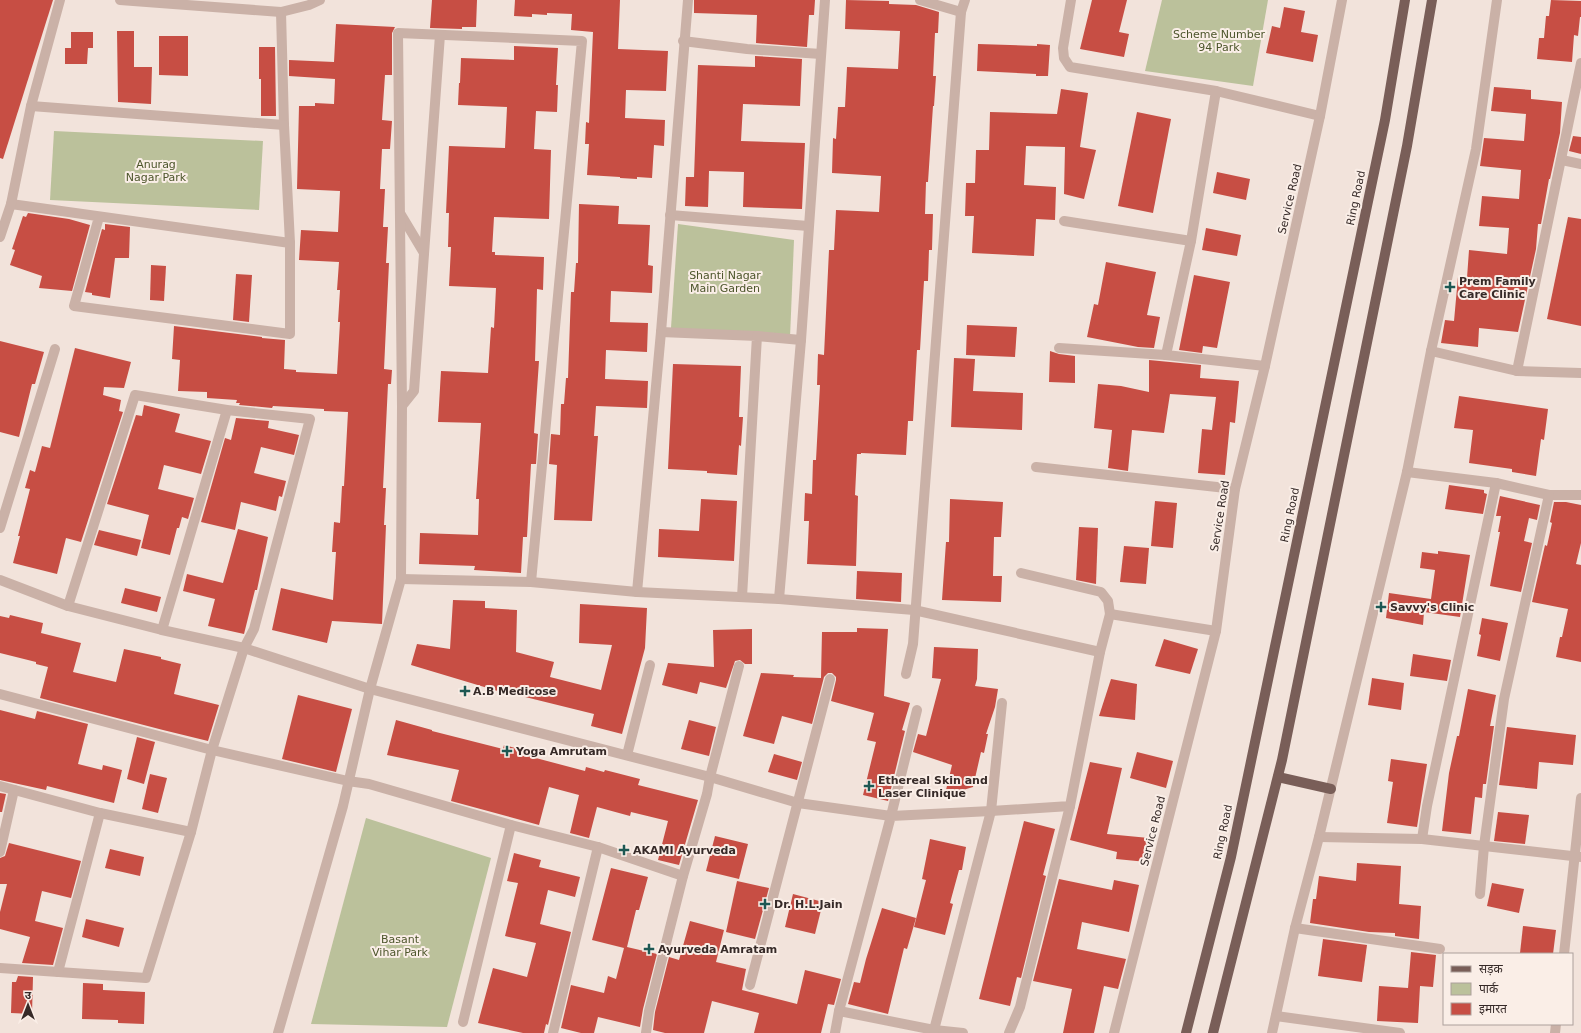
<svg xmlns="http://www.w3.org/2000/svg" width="1581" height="1033" viewBox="0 0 1581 1033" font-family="'DejaVu Sans','Noto Sans Devanagari',sans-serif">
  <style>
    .green { fill: #bbc19b }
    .building { fill: #c74e44 }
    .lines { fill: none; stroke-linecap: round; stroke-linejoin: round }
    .minor { stroke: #cab1a7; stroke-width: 10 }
    .tertiary { stroke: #cab1a7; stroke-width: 10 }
    .primary { stroke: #795e58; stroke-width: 10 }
    .poi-dot { fill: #1d5853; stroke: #faeee7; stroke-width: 1.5 }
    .labels { text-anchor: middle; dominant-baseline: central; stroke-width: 4; stroke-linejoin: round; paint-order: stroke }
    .park-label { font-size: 11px; fill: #4c552b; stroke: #faeee7 }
    .street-label { font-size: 11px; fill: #362a28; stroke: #faeee7 }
    .poi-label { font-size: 11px; font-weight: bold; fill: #362a28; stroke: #faeee7; text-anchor: start }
  </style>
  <rect width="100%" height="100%" fill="#f2e3db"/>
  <!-- green -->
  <g class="green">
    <path d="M1162,0H1268L1253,86L1145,71Z"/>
    <path d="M54,131L263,141L259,210L50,200Z"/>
    <path d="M678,224L794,240L790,338L671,328Z"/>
    <path d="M366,818L491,858L447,1027L311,1024Z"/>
  </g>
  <!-- building -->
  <g class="building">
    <path d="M0,0H53L3,159L0,158Z"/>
    <path d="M432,0H477L476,27H462V29L430,28Z"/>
    <path d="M515,0H620L618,49L668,51L666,91L626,90L625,118L665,120L664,146L654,145L652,178L637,177V179L620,178V177L587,175L589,144H585L586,122L589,123L593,32L571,30L572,14L547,13V15L532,14V17L514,16Z"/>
    <path d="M694,0H815L814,15H809L807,47L756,43L757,15L694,13Z"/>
    <path d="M846,0L889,1V4L916,5L939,12L938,33H935L933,76H936L934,106H933L928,182H926L925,214H933L932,250H929L928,281H924L920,350H917L913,421H908L906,455L861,453V454H857L855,495L858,496L856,566L807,564L809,521H804L805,493L812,494L813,460H816L820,385H817L818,354L824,355L829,250H834L836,210L879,212L881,176L832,173L833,138L836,139L838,107H845L847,67L898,69L900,31L845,29Z"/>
    <path d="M1092,0H1127L1119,32L1129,34L1124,57L1080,49Z"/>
    <path d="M1551,0L1581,1V17H1580L1578,36L1574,35L1572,62L1537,59L1539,38H1544L1546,16H1549Z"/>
    <path d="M1284,7L1305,11L1301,32L1318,35L1313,62L1266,53L1272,26L1280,28Z"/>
    <path d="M336,24L395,27L392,33V75H385L382,120L392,121L390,149H382L380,189H385L383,227H388L386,263H389L384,369L392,370L391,384H388L383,488H386L384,525H386L382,624L332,621L327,643L272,630L281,588L333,600L336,552H332L334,522L340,523L342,486H344L348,412L324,411V409L273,406L272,408L239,405L240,403H236L237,400L207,398V392L178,391L180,360L172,359L174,326L262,337V338L285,340L284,369L296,370V372L337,374L340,322H338L340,290H337L339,262L299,260L301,230L338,232L340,191L297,189L299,106H315V103L334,104L335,79L289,76V60L334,62Z"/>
    <path d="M117,31H134V67H152L151,104L118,102Z"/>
    <path d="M71,32H93V48H88L87,64H65V48H71Z"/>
    <path d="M159,36H188V76L159,75Z"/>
    <path d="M978,44L1037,46V44L1050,45L1048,76H1036V74L977,71Z"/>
    <path d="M514,46L558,48L556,85H558L557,112L536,111L534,149L551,150L549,219L494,217L492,252H495V255L544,257L543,290L537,289L536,329L535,361H539L534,433L538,434L536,464H531L527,537H523L521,573L474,570L475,566L419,564L420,533L478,535L479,499H476L481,423L438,422L441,371L488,373L491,327L494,328L496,288L449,286L451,247H448L449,213H446L449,146L505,148L507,107L458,105L459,83H460L461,58L514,60Z"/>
    <path d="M259,47H275L276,116H261V79H259Z"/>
    <path d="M755,56L802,59L800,106L743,104L741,141L805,143L802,209L743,207L744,172L709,171L708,207L685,206L686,177H694L698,65L755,67Z"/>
    <path d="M1494,87L1531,90V99L1562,102L1560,133L1550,179H1549L1541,224H1538L1536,249L1518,332L1479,328L1478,347L1441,343L1445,320L1454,321L1458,277L1467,278L1469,250L1507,254L1509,228L1479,226L1482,196L1519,199L1521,170L1480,166L1484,138L1524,141L1526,114L1491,111Z"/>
    <path d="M1061,89L1088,93L1080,147L1096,150L1084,199L1064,194L1065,147L1026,146L1024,185L1056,187L1055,220L1036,219L1034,256L972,253L974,216H965L966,183H975L976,150H989L990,112L1057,114Z"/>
    <path d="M1137,112L1171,119L1153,213L1118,206Z"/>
    <path d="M1573,136L1581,137V154L1569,151Z"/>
    <path d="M1217,172L1250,179L1246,200L1213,193Z"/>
    <path d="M579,204L619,206L618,224L650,225L648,265L653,266L652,293L611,291L610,322L648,323L647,352L606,350L605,379L648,381L647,408L596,406L594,436H598L592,521L554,520L557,465L549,464L551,434L560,435L561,404H564L566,378H568L571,292H574L576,263H578Z"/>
    <path d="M28,213L69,219L90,225L72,291L39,288L42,276L10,265L15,250L12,249L23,216L26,217Z"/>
    <path d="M1568,217L1581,219V326L1547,319Z"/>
    <path d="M105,224L130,227L129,258H115L110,298L92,295V293L85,292L102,229L105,230Z"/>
    <path d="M1206,228L1241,235L1237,256L1202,250Z"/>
    <path d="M1106,262L1156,272L1147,315L1160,317L1154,348L1138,347L1087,337L1094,304L1098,305Z"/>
    <path d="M151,265L166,266L164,301L150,300Z"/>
    <path d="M236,274L252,275L249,322L233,320Z"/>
    <path d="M1194,275L1230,282L1217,348L1203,346L1202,353L1179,350Z"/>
    <path d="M967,325L1017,327L1015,357L966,355Z"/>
    <path d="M0,341L44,352L35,384H32L19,437L0,432Z"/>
    <path d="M75,348L131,362L124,388L104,387L103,395L121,400L119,411L123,412L81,542L66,538L57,574L13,563L20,536H18L30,489L25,488L30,470L35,472L42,446L50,448Z"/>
    <path d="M1050,351L1059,354L1075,356V383L1049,382Z"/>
    <path d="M954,358L975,359L973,391L1023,393L1022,430L951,427Z"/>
    <path d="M1149,360L1201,365L1200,378L1239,381L1235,423L1230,422L1225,475L1198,473L1202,429L1212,430L1216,397L1170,394L1164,433L1132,430L1128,471L1108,468L1112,430L1094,428L1098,384L1121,386L1149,392Z"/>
    <path d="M673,364L741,366L739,417H743L741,446L739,445L737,475L707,473V471L668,469Z"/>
    <path d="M1459,396L1548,409L1544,440L1541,439L1536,476L1512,472V469L1469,463L1473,430L1454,428Z"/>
    <path d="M144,405L180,414L175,432L211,441L201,474L164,465L158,489L194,498L188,519L182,517L179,528H177L170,555L141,548L149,515L107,504L136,415L142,416Z"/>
    <path d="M236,418L269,421L268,428L299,435L294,455L261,447L254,473L286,481L282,497L279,496L276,511L241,502L235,530L201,522L225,438L231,440Z"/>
    <path d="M1449,485L1484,490V493L1487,494L1483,514L1445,509Z"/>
    <path d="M1500,496L1540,505L1537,520L1529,518L1524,541L1532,543L1521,592L1490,586L1500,532H1498L1501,516H1496Z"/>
    <path d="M701,499L737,501L734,561L658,557L659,529L699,531Z"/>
    <path d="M950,499L1003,502L1001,537H994L993,576H1002L1001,602L942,600L946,542H949Z"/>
    <path d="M1155,501L1177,503L1173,548L1151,546Z"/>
    <path d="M1554,502H1566L1581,505V543L1576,564L1581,565V662L1556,657L1560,637H1562L1568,609L1532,602L1545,545L1547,546L1552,523L1550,522Z"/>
    <path d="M1079,527L1098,528L1096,584L1076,580Z"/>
    <path d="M238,529L268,537L257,590H255L244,634L208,626L215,599L183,591L187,574L223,583Z"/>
    <path d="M99,530L141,540L137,556L94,545Z"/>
    <path d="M1124,546L1149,548L1146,584L1120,582Z"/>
    <path d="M1438,551L1470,555L1460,617L1424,612L1423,625L1386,618L1389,593L1431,599L1435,570L1420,568L1422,552L1438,554Z"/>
    <path d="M857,571L902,573L901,602L856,599Z"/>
    <path d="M125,588L161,597L157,612L121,603Z"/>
    <path d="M453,600L485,601V608L517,610L516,652L554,662L550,677L601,690L612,645L579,643L580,604L647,608L645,648L622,734L591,726L594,714L501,691V692L411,665L417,644L450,649Z"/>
    <path d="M10,615L43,623L41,633L81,643L73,672L116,682L124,649L161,657V659L181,664L174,694L219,705L208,741L163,730L40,698L48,667L36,664V662L0,653V616L9,618Z"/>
    <path d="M1482,618L1508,623L1500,661L1477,656L1481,635L1479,634Z"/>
    <path d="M857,628L888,629L884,696L910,703L902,730L905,731L888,801L863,795L876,742L867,740L874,713L831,701L836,680V677L832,673H828L824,677L812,724L782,716L774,744L743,736L761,673L794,675L793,677L821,678L822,632H857Z"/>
    <path d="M752,629V664H745L740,660L735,661L726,688L700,682L697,694L662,685L668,663L714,667L713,630Z"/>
    <path d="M1164,639L1198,649L1190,674L1155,666Z"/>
    <path d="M934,647L978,649L977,679L975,686L998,689L995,707L986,734H988L984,753L981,752L973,787L953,793L946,790L952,765L913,752L918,734L926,736L941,679L932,678Z"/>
    <path d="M1413,654L1451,660L1447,681L1410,676Z"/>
    <path d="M1372,678L1404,683L1401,710L1368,705Z"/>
    <path d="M1111,679L1137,684L1135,720L1099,716Z"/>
    <path d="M1468,689L1496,695L1490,726H1494L1486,784H1483L1482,798L1475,797L1471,834L1442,831L1449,773L1457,736H1459Z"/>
    <path d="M298,695L352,709L336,772L282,759Z"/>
    <path d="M0,710L35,719L37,711L88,724L78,764L102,770L103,765L122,770L114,803L47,786L46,790L0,780Z"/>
    <path d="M396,720L432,730V731L503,749L504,745L533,753L532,757L585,771L586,767L604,772L605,770L640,779L638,785L698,800L679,865L658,860L668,821L631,812L630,816L597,807L589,838L570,833L579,795L549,787L539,825L451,801L459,770L387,755Z"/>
    <path d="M689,720L716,727L709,756L681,749Z"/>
    <path d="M1507,727L1576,735L1573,765L1539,762L1537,789L1499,785Z"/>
    <path d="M137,737L155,742L144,784L127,779Z"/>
    <path d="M1137,752L1173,761L1166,788L1130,778Z"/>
    <path d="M774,754L802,762L797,780L768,772Z"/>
    <path d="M1391,759L1427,764L1417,827L1387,823L1393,782L1388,781Z"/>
    <path d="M1090,762L1122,768L1107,834L1149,838L1147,862L1116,859L1117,852L1070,840Z"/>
    <path d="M150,774L167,778L158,813L142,809Z"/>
    <path d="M0,793L6,794L2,812H0Z"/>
    <path d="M1498,812L1529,815L1525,844L1494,841Z"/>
    <path d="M1024,821L1055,829L1043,875L1046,876L1021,978L1017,977L1010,1006L979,999Z"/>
    <path d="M715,836L748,844L739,879L706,871Z"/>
    <path d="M930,839L966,847L962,870H959L950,903L953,904L945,935L914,927L926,880L922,879Z"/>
    <path d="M9,843L81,861L71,898L42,891L35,921L63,928L53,965L22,963L30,937L0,929V912L7,884H0V858L5,856Z"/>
    <path d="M110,849L144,857L140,876L105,868Z"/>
    <path d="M514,853L541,860L539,867L580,877L575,897L548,890L540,924L571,932L548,1025L546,1024L544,1033H523L478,1023L493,968L527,977L536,943L505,936L518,883L507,881Z"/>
    <path d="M1357,863L1401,866L1399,904L1421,906L1419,939L1395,936V933L1369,932L1310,923L1313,899H1316L1319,876L1356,881Z"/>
    <path d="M611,868L648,877L639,910H636L627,947L657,954L643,1009L640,1027L598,1017L594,1033H581L561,1028L571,985L604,993L608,976L616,979L624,948L592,940Z"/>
    <path d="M1059,879L1112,890L1114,880L1139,885L1129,932L1082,922L1077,949L1126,959L1118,989L1104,986L1094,1033H1063L1072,989L1033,981Z"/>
    <path d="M737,881L769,888L755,939L726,932Z"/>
    <path d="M1492,883L1524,889L1519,913L1487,906Z"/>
    <path d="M793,894L823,902L815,934L785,927Z"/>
    <path d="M882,908L916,918L907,949L904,948L888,1014L848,1004L854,982L860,983L866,959Z"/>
    <path d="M86,919L124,928L119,947L82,937Z"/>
    <path d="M690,921L724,930L716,962L746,969L742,990L797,1004L805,970L841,979L834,1005L828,1004L821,1033H754L759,1013L712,1001L704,1033H665L653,1030L655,1012L669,957L679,960Z"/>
    <path d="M1523,926L1556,930L1553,954L1520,953Z"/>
    <path d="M1323,939L1367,945L1362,982L1318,976Z"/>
    <path d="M1411,952L1436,955L1433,987L1420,986L1418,1023L1377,1021L1379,986L1408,988Z"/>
    <path d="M18,976L33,977L32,1014L11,1013L12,982H16Z"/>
    <path d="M83,983L103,984V990L145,992L144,1024L118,1023V1020L82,1019Z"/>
  </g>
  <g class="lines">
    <!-- minor -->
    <g class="minor">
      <path d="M120,0L281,12L309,5L320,0"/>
      <path d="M920,0L961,12"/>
      <path d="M1071,0L1063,48L1064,58L1070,67L1216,91L1320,116"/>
      <path d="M683,41L747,49L821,54"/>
      <path d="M1216,91L1191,241L1166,355L1265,366"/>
      <path d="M31,106L284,125L281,12"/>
      <path d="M284,125L290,243"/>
      <path d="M1562,160L1581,164"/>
      <path d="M11,204L290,243V334L74,306L99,217"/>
      <path d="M400,213L424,253"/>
      <path d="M670,215L808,226"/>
      <path d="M1064,221L1191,241"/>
      <path d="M0,237L11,204L31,106L60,0"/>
      <path d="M661,332L757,336L742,597"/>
      <path d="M757,336L801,340"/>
      <path d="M1059,348L1166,355"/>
      <path d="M1431,351L1517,371L1581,373"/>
      <path d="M1517,371L1581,63"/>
      <path d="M402,406L414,391L440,35"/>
      <path d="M1036,467L1235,489"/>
      <path d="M1407,472L1496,483L1549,495H1581"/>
      <path d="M0,528L55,349"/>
      <path d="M1021,573L1101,592L1108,601L1110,614"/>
      <path d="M401,579L531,582L637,592L779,599L914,610L1100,652"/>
      <path d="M0,580L68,606L162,630L244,648L370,689L710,777L798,803L891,816L917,710"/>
      <path d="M637,592L661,332L688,0"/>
      <path d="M779,599L801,340L825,0"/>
      <path d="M162,630L227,410"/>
      <path d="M906,674L913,644L961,12L965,0"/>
      <path d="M0,694L212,750L348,781L369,784L511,825L598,847L683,876"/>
      <path d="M627,755L650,665"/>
      <path d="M0,786L100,813L191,832"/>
      <path d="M1319,837L1422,839L1581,857"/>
      <path d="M1422,839L1427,806L1496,483"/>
      <path d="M0,852L14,790"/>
      <path d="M1480,894L1484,846L1504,699L1549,495"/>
      <path d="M1295,928L1440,949"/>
      <path d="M1564,954L1581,798"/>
      <path d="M0,968L146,978L191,832L212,750L244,648L254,629L310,419L227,410L135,395L68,606"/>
      <path d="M58,972L100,813"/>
      <path d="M750,985L830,679"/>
      <path d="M839,1011L934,1030L963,1033"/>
      <path d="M1276,1016L1400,1033"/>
      <path d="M463,1022L511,825"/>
      <path d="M934,1030L991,811L1002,703"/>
      <path d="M278,1033L343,806L370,689L401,579L402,406L398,33L582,41L531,582"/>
      <path d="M553,1033L598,847"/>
      <path d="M646,1033L649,1011L683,876L707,794L710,777L739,666"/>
      <path d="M835,1033L839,1011L891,816L991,811L1070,806L1100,652L1110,614L1216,631"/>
      <path d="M1009,1033L1020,1007L1070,806"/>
      <path d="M1114,1033L1216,631L1235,489L1265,366L1320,116L1342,0"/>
      <path d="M1555,1033L1556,1024"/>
    </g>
    <!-- tertiary -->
    <path class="tertiary" d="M1272,1033L1295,928L1319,837L1407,472L1431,351L1476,149L1497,0"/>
    <!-- primary -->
    <g class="primary">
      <path d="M1278,777L1331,789"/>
      <path d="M1186,1033L1231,857L1385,120L1405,0"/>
      <path d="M1213,1033L1282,760L1407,146L1432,0"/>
    </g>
  </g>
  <!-- markers -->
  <g class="poi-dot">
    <path d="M1448 281h4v4h4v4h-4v4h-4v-4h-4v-4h4z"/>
    <path d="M1379 601h4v4h4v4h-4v4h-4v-4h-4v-4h4z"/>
    <path d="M463 685h4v4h4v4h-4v4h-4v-4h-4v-4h4z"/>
    <path d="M505 745h4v4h4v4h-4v4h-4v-4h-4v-4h4z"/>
    <path d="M867 780h4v4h4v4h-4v4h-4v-4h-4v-4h4z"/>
    <path d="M622 844h4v4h4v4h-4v4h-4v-4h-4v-4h4z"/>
    <path d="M763 898h4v4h4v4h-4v4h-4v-4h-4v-4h4z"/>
    <path d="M647 943h4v4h4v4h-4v4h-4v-4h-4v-4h4z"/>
  </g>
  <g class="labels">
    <!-- park labels -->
    <g class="park-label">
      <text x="1219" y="34">Scheme Number<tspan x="1219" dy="13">94 Park</tspan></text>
      <text x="156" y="164">Anurag<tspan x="156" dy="13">Nagar Park</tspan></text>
      <text x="725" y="275">Shanti Nagar<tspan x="725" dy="13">Main Garden</tspan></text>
      <text x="400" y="939">Basant<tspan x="400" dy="13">Vihar Park</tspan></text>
    </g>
    <!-- street labels -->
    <g class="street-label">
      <text transform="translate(1356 198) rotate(-78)">Ring Road</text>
      <text transform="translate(1290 199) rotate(-77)">Service Road</text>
      <text transform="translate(1290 515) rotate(-78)">Ring Road</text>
      <text transform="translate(1220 516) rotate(-81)">Service Road</text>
      <text transform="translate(1153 831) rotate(-76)">Service Road</text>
      <text transform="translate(1223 832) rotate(-78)">Ring Road</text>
    </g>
    <!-- poi labels -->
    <g class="poi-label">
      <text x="1459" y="281">Prem Family<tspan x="1459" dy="13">Care Clinic</tspan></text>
      <text x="1390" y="607">Savvy's Clinic</text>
      <text x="473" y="691">A.B Medicose</text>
      <text x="516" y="751">Yoga Amrutam</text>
      <text x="878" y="780">Ethereal Skin and<tspan x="878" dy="13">Laser Clinique</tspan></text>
      <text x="633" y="850">AKAMI Ayurveda</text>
      <text x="774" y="904">Dr. H.L.Jain</text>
      <text x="658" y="949">Ayurveda Amratam</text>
    </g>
  </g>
  <!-- legend -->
  <rect x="1443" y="953" width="130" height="72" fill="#faeee7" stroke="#aca09b"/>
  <rect x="1451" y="966" width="20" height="6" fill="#795e58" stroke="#aca09b"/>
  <text x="1479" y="973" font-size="12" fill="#362a28">सड़क</text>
  <rect x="1451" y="983" width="20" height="12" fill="#bbc19b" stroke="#aca09b"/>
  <text x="1479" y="993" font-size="12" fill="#362a28">पार्क</text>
  <rect x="1451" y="1003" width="20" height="12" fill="#c74e44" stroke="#aca09b"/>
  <text x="1479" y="1013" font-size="12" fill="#362a28">इमारत</text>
  <!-- north arrow -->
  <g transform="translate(28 1005)" stroke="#faeee7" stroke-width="3" paint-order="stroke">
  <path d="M0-3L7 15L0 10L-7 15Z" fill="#362a28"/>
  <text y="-6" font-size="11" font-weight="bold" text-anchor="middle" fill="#362a28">उ</text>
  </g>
</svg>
